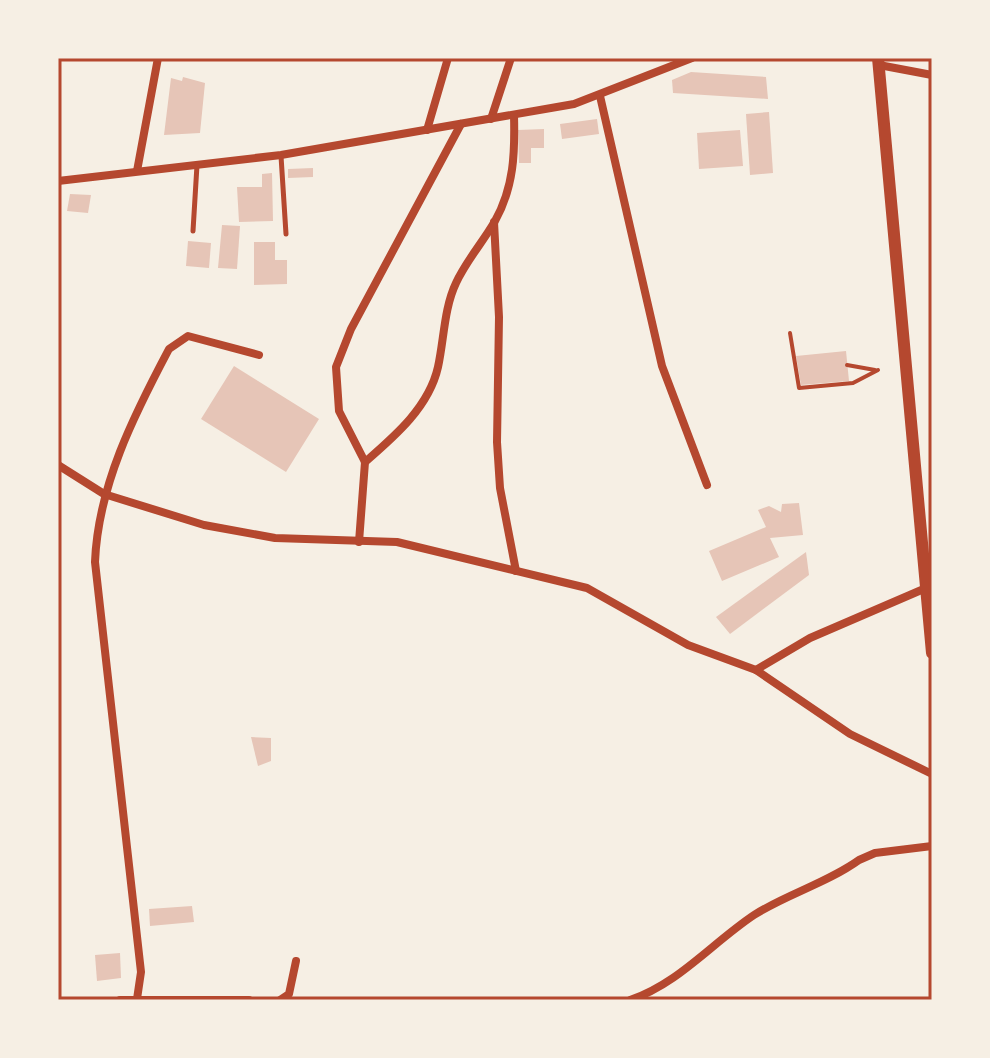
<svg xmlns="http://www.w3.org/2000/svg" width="990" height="1058" viewBox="0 0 990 1058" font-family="'PT Sans',sans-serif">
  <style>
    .building { fill: #e6c5b7 }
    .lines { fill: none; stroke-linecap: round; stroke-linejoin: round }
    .path { stroke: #b5482f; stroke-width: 4 }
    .service { stroke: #b5482f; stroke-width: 5 }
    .minor { stroke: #b5482f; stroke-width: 8 }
    .tertiary { stroke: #b5482f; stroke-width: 12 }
    .neatline { fill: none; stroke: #b5482f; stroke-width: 3 }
  </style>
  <rect width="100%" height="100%" fill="#f6efe4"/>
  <!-- building -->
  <g class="building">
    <path d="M691,72L766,77L768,99L673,93L672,80Z"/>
    <path d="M183,77L205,83L200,133L164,135L171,78L182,81Z"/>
    <path d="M769,112L773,173L750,175L746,114Z"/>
    <path d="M597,119L599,134L562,139L560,124Z"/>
    <path d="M544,129V148H531V163H519L518,130Z"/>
    <path d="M740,130L743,166L699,169L697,133Z"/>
    <path d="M313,168V177L288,178V169Z"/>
    <path d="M272,173L273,221L239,222L237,187H262V174Z"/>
    <path d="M70,194L91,195L88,213L67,211Z"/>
    <path d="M222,225L240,226L237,269L218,268Z"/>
    <path d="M188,241L211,243L209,268L186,266Z"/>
    <path d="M254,242H275V260H287V284L254,285Z"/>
    <path d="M846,351L849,381L801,385L796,356Z"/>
    <path d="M234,366L319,419L286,472L201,419Z"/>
    <path d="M799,503L803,535L770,538L779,557L722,581L709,551L766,527L758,510L769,506L781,512L782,504Z"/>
    <path d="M806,552L809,575L730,634L716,617Z"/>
    <path d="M251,737L271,738V761L258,766Z"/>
    <path d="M192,906L194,922L150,926L149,909Z"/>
    <path d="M120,953L121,978L97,981L95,955Z"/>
  </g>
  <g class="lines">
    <!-- path -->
    <g class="path">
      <path d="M790,333L799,388L853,383L878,370"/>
      <path d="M847,365L875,370"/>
    </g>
    <!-- service -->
    <g class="service">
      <path d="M281,156L286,234"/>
      <path d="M193,231L197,165"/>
    </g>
    <!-- minor -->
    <g class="minor">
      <path d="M879,65L932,75"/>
      <path d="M600,96L662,366L707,485"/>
      <path d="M491,119L511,58"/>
      <path d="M427,130L448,58"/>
      <path d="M137,171L158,58"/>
      <path d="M58,181L281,155L574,104L692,58"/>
      <path d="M494,222L499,317L497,442L500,488L516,571"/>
      <path d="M365,462C395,436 429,407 438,367C444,340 444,308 456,283C466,261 483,242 495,221C514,187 515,153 514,115"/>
      <path d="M58,465L104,494L204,525L275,538L397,542L587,588L688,645L756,670L850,734L932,774"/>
      <path d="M359,542L365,462L339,411L336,367L351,329L461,124"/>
      <path d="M756,670L810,638L926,588"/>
      <path d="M137,999L141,972L95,562C98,486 134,415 169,349L188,336L259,355"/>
      <path d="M120,1000H249"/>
      <path d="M280,1000L289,994L296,961"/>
      <path d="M630,1000C678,984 712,943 754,915C787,894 827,883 859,860L875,853L932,846"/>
    </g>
    <!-- tertiary -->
    <path class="tertiary" d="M878,58L932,653"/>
  </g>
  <!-- border -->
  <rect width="990" height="1058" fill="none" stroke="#f6efe4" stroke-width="120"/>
  <rect x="60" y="60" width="870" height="938" class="neatline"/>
</svg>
